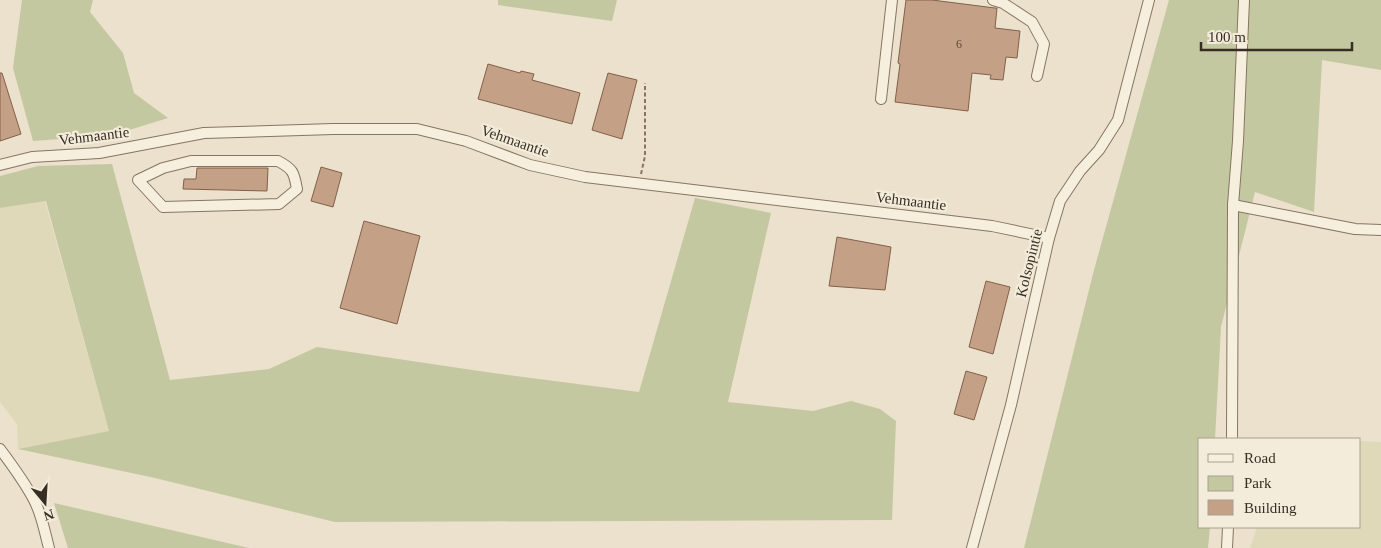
<svg xmlns="http://www.w3.org/2000/svg" width="1381" height="548" viewBox="0 0 1381 548" font-family="Georgia,serif">
  <style>
    .farmland { fill: #dfd9ba }
    .green { fill: #c3c8a0 }
    .building { fill: #c4a086; stroke: #82604a }
    .lines { fill: none; stroke-linecap: round; stroke-linejoin: round }
    .minor-casing { stroke: #867561; stroke-width: 12 }
    .path { stroke: #867561; stroke-width: 2; stroke-dasharray: 4 2.5; stroke-linecap: butt }
    .minor { stroke: #f6efde; stroke-width: 10 }
    .labels { text-anchor: middle; dominant-baseline: central; stroke-width: 4.5; stroke-linejoin: round; paint-order: stroke }
    .number-label { font-size: 12px; fill: #5b4a3c }
    .street-label { font-size: 15px; fill: #382d23; stroke: #f3ecda }
  </style>
  <rect width="100%" height="100%" fill="#ebe1cc"/>
  <!-- farmland -->
  <g class="farmland">
    <path d="M45,201L109,431L18,449L17,424L0,402V208Z"/>
    <path d="M1360,441L1381,442V548H1250L1257,527H1360Z"/>
  </g>
  <!-- green -->
  <g class="green">
    <path d="M22,0H93L90,12L123,53L134,93L168,118L113,135L33,141L13,68Z"/>
    <path d="M498,0H617L612,21L498,5Z"/>
    <path d="M1169,0H1381V70L1322,60L1314,212L1255,192L1221,327L1215,439H1200V527H1210L1208,548H1024L1094,270Z"/>
    <path d="M112,164L170,380L269,369L317,347L486,372L639,392L695,198L771,213L728,402L813,411L851,401L880,409L896,421L892,520L335,522L155,478L18,449L109,431L46,201L0,208V176L38,166Z"/>
    <path d="M54,503L249,548H68Z"/>
  </g>
  <!-- building -->
  <g class="building">
    <path d="M906,0H932L995,8H997L995,28L1020,31L1017,58L1006,57L1003,80L990,79L991,75L972,73L968,111L895,102L900,64L898,63Z"/>
    <path d="M488,64L520,73L521,71L534,74L532,80L580,93L572,124L478,99Z"/>
    <path d="M0,73H2L21,134L0,141Z"/>
    <path d="M608,73L637,80L622,139L592,130Z"/>
    <path d="M321,167L342,173L333,207L311,201Z"/>
    <path d="M197,168H268L267,191L183,189L184,179H196Z"/>
    <path d="M364,221L420,236L397,324L340,308Z"/>
    <path d="M837,237L891,247L885,290L829,286Z"/>
    <path d="M986,281L1010,287L993,354L969,347Z"/>
    <path d="M966,371L987,377L974,420L954,414Z"/>
  </g>
  <g class="lines">
    <defs>
      <g id="minor">
        <path d="M993,0L1003,3L1032,22L1044,44L1037,76"/>
        <path d="M881,99L892,0"/>
        <path d="M191,161H278C293,169 294,172 297,189L279,204L163,207L138,180L163,168Z"/>
        <path d="M0,165L32,157L99,153L204,133L333,129H417L466,141L530,165L585,177L992,226L1049,238"/>
        <path d="M1233,205L1355,229L1381,230"/>
        <path d="M1232,439L1233,205L1238,141L1244,0"/>
        <path d="M0,449C12,465 26,484 35,502C42,516 45,533 49,548"/>
        <path d="M972,548L1011,405L1049,238L1060,201L1080,171L1099,150L1118,120L1149,0"/>
        <path d="M1227,548L1228,527"/>
      </g>
    </defs>
    <!-- minor casing -->
    <use href="#minor" class="minor-casing"/>
    <!-- path -->
    <path class="path" d="M641,174L645,156V83"/>
    <!-- minor -->
    <use href="#minor" class="minor"/>
  </g>
  <g class="labels">
    <!-- number labels -->
    <g class="number-label">
      <text x="959" y="44">6</text>
    </g>
    <!-- street labels -->
    <g class="street-label">
      <text transform="translate(94 136) rotate(-7)">Vehmaantie</text>
      <text transform="translate(515 141) rotate(19)">Vehmaantie</text>
      <text transform="translate(911 201) rotate(7)">Vehmaantie</text>
      <text transform="translate(1029 263) rotate(-76)">Kolsopintie</text>
    </g>
  </g>
  <!-- legend -->
  <rect x="1198" y="438" width="162" height="90" fill="#f3ecda" stroke="#a8a091"/>
  <rect x="1208" y="454" width="25" height="8" fill="#f6efde" stroke="#a8a091"/>
  <text x="1244" y="463" font-size="15" fill="#382d23">Road</text>
  <rect x="1208" y="476" width="25" height="15" fill="#c3c8a0" stroke="#a8a091"/>
  <text x="1244" y="488" font-size="15" fill="#382d23">Park</text>
  <rect x="1208" y="500" width="25" height="15" fill="#c4a086" stroke="#a8a091"/>
  <text x="1244" y="513" font-size="15" fill="#382d23">Building</text>
  <!-- north arrow -->
  <g transform="translate(45 503) rotate(162)" stroke="#f3ecda" stroke-width="4" paint-order="stroke">
  <path d="M0-4L9 19L0 12L-9 19Z" fill="#382d23"/>
  <text y="-8" font-size="14" font-weight="bold" text-anchor="middle" fill="#382d23">N</text>
  </g>
  <!-- scale -->
  <path d="M1201 42v8h151v-8" fill="none" stroke="#382d23" stroke-width="2.5"/>
  <text x="1208" y="42" font-size="15" fill="#382d23" stroke="#f3ecda" stroke-width="4" paint-order="stroke">100 m</text>
</svg>
